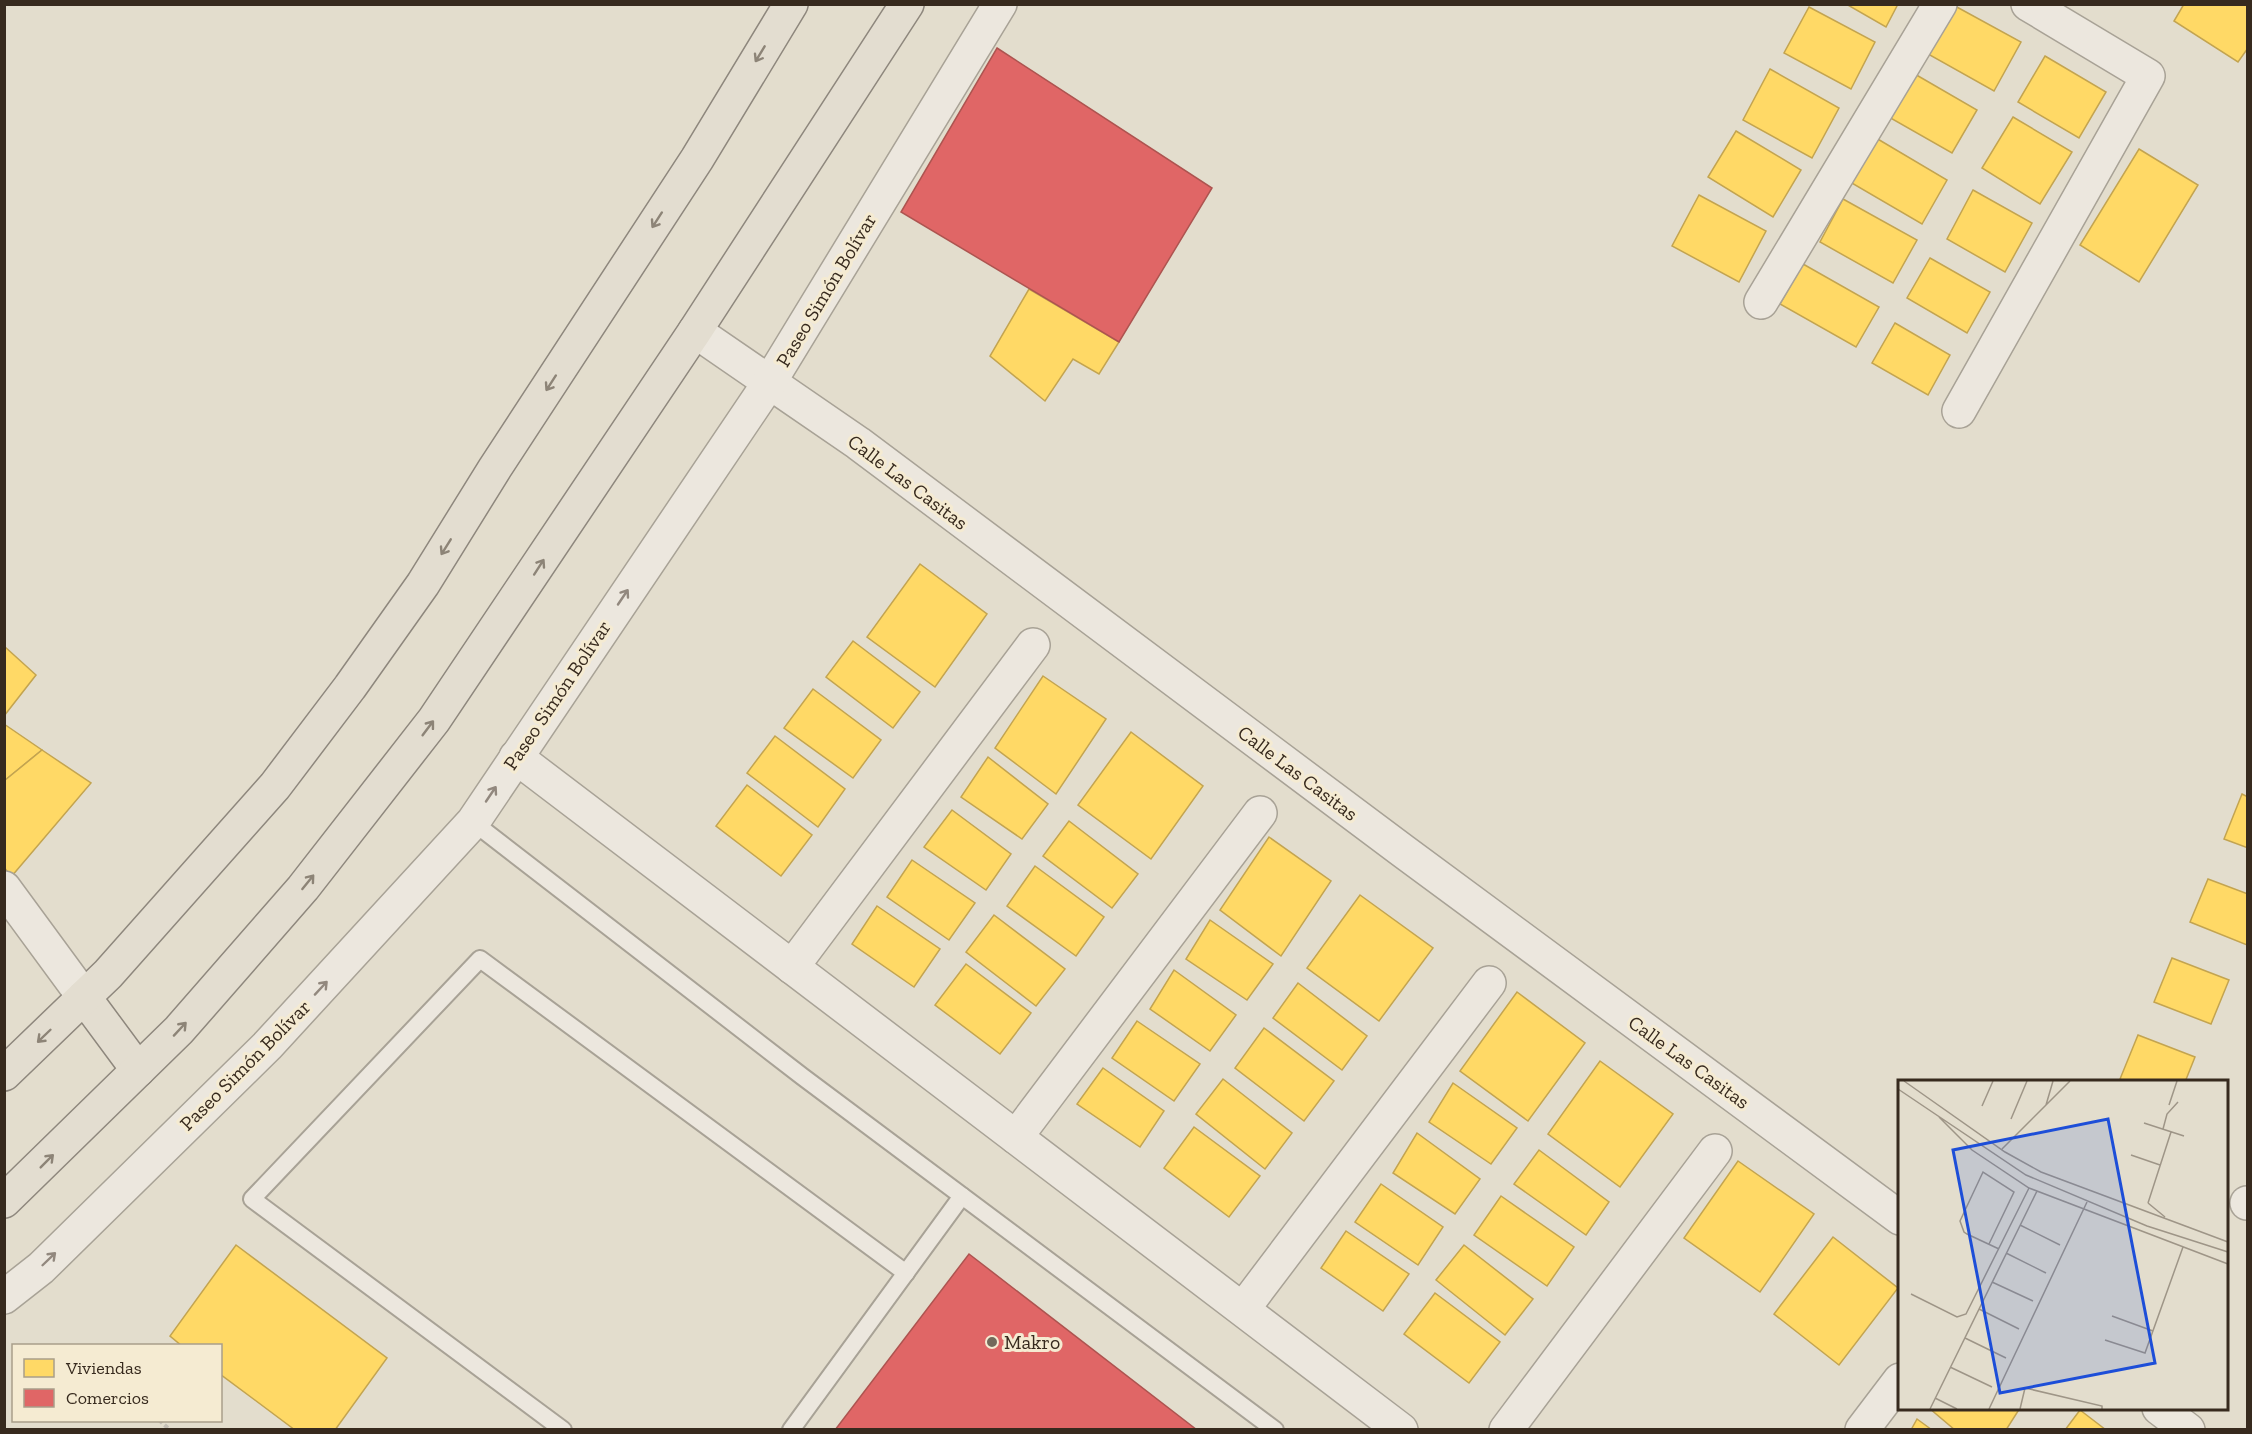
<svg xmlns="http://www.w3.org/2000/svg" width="2252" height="1434" viewBox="0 0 2252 1434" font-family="'Zilla Slab',serif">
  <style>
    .homes { fill: #ffd966; stroke: #c3a450; stroke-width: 1.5 }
    .shops { fill: #e06666; stroke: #ad5450; stroke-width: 1.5 }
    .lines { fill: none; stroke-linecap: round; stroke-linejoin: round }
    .lane-casing { stroke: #a8a296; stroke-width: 20 }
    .street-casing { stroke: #a8a296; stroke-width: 36 }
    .primary-casing { stroke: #8e877d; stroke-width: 36 }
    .path { stroke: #c4beb5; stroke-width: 4; stroke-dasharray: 4.5 3; stroke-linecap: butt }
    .lane { stroke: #ece7de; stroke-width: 16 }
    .street { stroke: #ece7de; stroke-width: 33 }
    .primary { stroke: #e3ddd0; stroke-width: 33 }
    .oneway { stroke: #8d8477 }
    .oneway2 { stroke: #92887e }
    .poi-dot { fill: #73695b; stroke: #f5ebd2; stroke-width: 2 }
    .labels { text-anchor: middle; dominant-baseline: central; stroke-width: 6; stroke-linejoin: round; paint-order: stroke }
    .street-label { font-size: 20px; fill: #372a1e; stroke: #f5ebd2 }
    .poi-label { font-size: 20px; fill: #372a1e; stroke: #f5ebd2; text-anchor: start }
    .inset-road { fill: none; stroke: #9e9587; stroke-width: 1.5 }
    .view { fill: #1d4ed8; fill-opacity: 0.15; stroke: #1d4ed8; stroke-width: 3 }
    .inset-edge { fill: none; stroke: #372a1e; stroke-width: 3 }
  </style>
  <rect width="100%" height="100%" fill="#e3ddcd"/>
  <!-- homes -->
  <g class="homes">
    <path d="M1846,4H1898L1886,27Z"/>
    <path d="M2184,4H2248V48L2238,62L2174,21Z"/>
    <path d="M1955,6L2021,42L1994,91L1928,54Z"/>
    <path d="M1809,7L1875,42L1851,89L1784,53Z"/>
    <path d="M2045,56L2106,92L2079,138L2018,102Z"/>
    <path d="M1770,69L1839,108L1812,158L1743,120Z"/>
    <path d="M1913,73L1977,110L1952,153L1887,116Z"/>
    <path d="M2013,117L2072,152L2040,204L1982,168Z"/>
    <path d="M1736,131L1801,170L1773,217L1708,177Z"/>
    <path d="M1876,138L1947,180L1922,224L1850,182Z"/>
    <path d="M2139,149L2198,185L2139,282L2080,245Z"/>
    <path d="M1973,190L2032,223L2005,272L1947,239Z"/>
    <path d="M1699,195L1766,231L1739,282L1672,246Z"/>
    <path d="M1843,199L1917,240L1893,283L1820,242Z"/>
    <path d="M1930,258L1990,292L1967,333L1907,298Z"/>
    <path d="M1803,264L1879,307L1856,347L1780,304Z"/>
    <path d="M1029,289L1119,342L1099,374L1073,359L1045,401L990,356Z"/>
    <path d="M1895,323L1950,355L1928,395L1872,363Z"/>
    <path d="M920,564L987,614L935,687L867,637Z"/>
    <path d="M853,641L920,692L893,728L826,677Z"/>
    <path d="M4,646L36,675L4,716Z"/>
    <path d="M1043,676L1106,719L1056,794L995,748Z"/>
    <path d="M813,689L881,740L853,778L784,728Z"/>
    <path d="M4,724L42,750L4,781Z"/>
    <path d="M1131,732L1203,786L1151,859L1078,805Z"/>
    <path d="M775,736L845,789L818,827L747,773Z"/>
    <path d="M42,750L91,783L11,877L4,867V781Z"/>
    <path d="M988,757L1048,804L1022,839L961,797Z"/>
    <path d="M747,785L812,835L781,876L716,826Z"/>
    <path d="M2242,794L2248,797V848L2224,839Z"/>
    <path d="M952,810L1011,854L986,890L924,847Z"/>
    <path d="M1069,821L1138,874L1112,908L1043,856Z"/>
    <path d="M1269,837L1331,881L1281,956L1220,910Z"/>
    <path d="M912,860L975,903L949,940L887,897Z"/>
    <path d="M1035,866L1104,917L1076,956L1007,906Z"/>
    <path d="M2208,879L2248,894L2247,945L2190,922Z"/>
    <path d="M1360,895L1433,948L1379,1021L1307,968Z"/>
    <path d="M877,906L940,949L914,987L852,944Z"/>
    <path d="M994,915L1065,969L1036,1006L966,952Z"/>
    <path d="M1210,920L1273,964L1247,1000L1186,959Z"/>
    <path d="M2172,958L2229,980L2211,1024L2154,1002Z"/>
    <path d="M966,964L1031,1013L1000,1054L935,1005Z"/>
    <path d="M1174,970L1236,1015L1210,1051L1150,1009Z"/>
    <path d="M1298,983L1367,1036L1342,1070L1273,1018Z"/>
    <path d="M1517,992L1585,1043L1528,1121L1460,1071Z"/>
    <path d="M1137,1021L1200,1064L1174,1101L1112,1058Z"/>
    <path d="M1264,1028L1334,1081L1304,1121L1235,1068Z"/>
    <path d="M2138,1035L2195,1057L2185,1082H2127L2120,1079Z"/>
    <path d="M1600,1061L1673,1114L1620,1187L1548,1134Z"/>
    <path d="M1103,1068L1164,1111L1140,1147L1077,1104Z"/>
    <path d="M1223,1079L1292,1133L1265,1169L1196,1114Z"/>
    <path d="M1453,1083L1517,1128L1491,1164L1429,1122Z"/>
    <path d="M1194,1127L1260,1176L1229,1217L1164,1168Z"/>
    <path d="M1417,1133L1480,1179L1455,1214L1393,1173Z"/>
    <path d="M1539,1150L1609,1202L1586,1235L1514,1184Z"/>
    <path d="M1738,1161L1814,1214L1760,1292L1684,1238Z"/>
    <path d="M1381,1184L1443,1227L1418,1265L1355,1222Z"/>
    <path d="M1501,1196L1574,1247L1547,1286L1474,1235Z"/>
    <path d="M1346,1231L1409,1274L1383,1311L1321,1268Z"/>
    <path d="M1833,1237L1898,1288L1839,1365L1774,1314Z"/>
    <path d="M236,1245L387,1358L335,1430H295L220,1374V1346H182L170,1336Z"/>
    <path d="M1464,1245L1533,1299L1505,1335L1436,1280Z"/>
    <path d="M1435,1293L1500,1342L1469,1383L1404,1334Z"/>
    <path d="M1929,1408H2020L2006,1430H1955Z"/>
    <path d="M2080,1410L2106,1430H2065Z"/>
    <path d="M1917,1419L1932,1430H1911Z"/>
  </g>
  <!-- shops -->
  <g class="shops">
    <path d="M997,48L1212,188L1119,342L901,212Z"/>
    <path d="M969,1254L1197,1430H835Z"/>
  </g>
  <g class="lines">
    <defs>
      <g id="lane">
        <path d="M473,822L803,1077L1275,1430"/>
        <path d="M563,1430L252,1199L480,959L906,1273"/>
        <path d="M791,1430L962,1196"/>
      </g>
      <g id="street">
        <path d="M1761,302L1940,4"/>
        <path d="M695,331L858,443L1403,851L1900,1218"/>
        <path d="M1959,411L2148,76L2028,4"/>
        <path d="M516,757L1401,1430"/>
        <path d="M4,888L84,997"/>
        <path d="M792,967L1033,645"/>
        <path d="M1016,1137L1260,813"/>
        <path d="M2247,1203H2248"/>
        <path d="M4,1297L41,1268L267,1046L473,822L769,383L1000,4"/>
        <path d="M1243,1309L1489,983"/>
        <path d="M2159,1408L2188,1430"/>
        <path d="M1506,1430L1715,1151"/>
        <path d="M1862,1430L1900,1380"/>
      </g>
      <g id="primary">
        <path d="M84,997L138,1070"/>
        <path d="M4,1074L108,974L275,786L350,687L423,584L495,468L697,159L791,4"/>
        <path d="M4,1201L179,1030L303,888L434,720L695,331L907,4"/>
      </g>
    </defs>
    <!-- lane casing -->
    <use href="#lane" class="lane-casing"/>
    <!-- street casing -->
    <use href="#street" class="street-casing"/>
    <!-- primary casing -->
    <use href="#primary" class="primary-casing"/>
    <!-- path -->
    <path class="path" d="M159,1420L170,1430"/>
    <!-- lane -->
    <use href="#lane" class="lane"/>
    <!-- street -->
    <use href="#street" class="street"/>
    <!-- primary -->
    <use href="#primary" class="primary"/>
  </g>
  <!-- one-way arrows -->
  <defs><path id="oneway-shaft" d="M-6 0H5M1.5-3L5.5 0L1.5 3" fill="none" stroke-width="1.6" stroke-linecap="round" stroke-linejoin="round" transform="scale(1.5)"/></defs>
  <g class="oneway">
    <use href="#oneway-shaft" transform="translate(760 54) rotate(121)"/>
    <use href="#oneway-shaft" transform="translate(657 220) rotate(123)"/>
    <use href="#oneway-shaft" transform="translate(551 383) rotate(123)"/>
    <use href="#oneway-shaft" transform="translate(446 547) rotate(122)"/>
    <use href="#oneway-shaft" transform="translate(539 567) rotate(-57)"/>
    <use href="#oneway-shaft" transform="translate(428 728) rotate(-53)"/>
    <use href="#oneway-shaft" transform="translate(308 882) rotate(-51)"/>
    <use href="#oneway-shaft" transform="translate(180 1029) rotate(-47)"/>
    <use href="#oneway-shaft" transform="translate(44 1036) rotate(136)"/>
    <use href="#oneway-shaft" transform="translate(47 1161) rotate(-45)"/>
  </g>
  <g class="oneway2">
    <use href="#oneway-shaft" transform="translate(623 597) rotate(-56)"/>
    <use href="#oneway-shaft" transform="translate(491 794) rotate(-56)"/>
    <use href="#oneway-shaft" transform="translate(321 988) rotate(-47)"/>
    <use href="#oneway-shaft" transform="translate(49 1259) rotate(-44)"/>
  </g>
  <!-- markers -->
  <circle class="poi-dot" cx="992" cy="1342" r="6"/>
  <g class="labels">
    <!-- street labels -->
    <g class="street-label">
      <text transform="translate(826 290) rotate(-59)">Paseo Simón Bolívar</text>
      <text transform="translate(908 482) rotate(37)">Calle Las Casitas</text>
      <text transform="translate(557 695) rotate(-56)">Paseo Simón Bolívar</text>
      <text transform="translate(1298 773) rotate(37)">Calle Las Casitas</text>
      <text transform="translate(1689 1062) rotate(36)">Calle Las Casitas</text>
      <text transform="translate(245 1065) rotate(-45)">Paseo Simón Bolívar</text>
    </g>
    <!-- poi labels -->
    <g class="poi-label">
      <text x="1004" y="1342">Makro</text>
    </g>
  </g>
  <!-- overview -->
  <g transform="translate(1898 1080)">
    <rect width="330" height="330" fill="#e3ddcd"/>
    <path class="inset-road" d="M6,1L107,72L143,92L330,162M0,9L128,95L249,146L330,172M148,25L155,1M271,25L279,1M84,26L95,1M41,37L74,70L131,108L330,184M113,39L129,1M246,43L286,56M265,49L269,34L280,22M104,69L172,1M233,75L262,85M250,123L273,52M250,123L267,137M122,145L162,165M91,164L116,112L85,92L62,141L66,152L69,154L101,169M108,173L148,193M94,202L135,221M13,214L59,237L68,234L131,108M81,229L121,249M214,236L255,251M67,258L108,278M207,260L247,273L285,167M52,287L94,307M37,318L59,329M32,329L139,111M91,329L189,122M122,329L127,308L204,326V329"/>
    <path class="view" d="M210,39L257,283L102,313L55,70Z"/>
    <rect width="330" height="330" class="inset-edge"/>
  </g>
  <!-- border -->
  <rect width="2252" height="1434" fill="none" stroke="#372a1e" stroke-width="12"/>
  <!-- legend -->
  <rect x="12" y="1344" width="210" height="78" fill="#f5ebd2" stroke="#a99e8a" stroke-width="1.5"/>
  <rect x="24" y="1359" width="30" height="18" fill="#ffd966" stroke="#a99e8a" stroke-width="1.5"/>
  <text x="66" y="1374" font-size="18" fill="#372a1e">Viviendas</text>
  <rect x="24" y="1389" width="30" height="18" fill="#e06666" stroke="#a99e8a" stroke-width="1.5"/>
  <text x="66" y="1404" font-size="18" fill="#372a1e">Comercios</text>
</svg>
